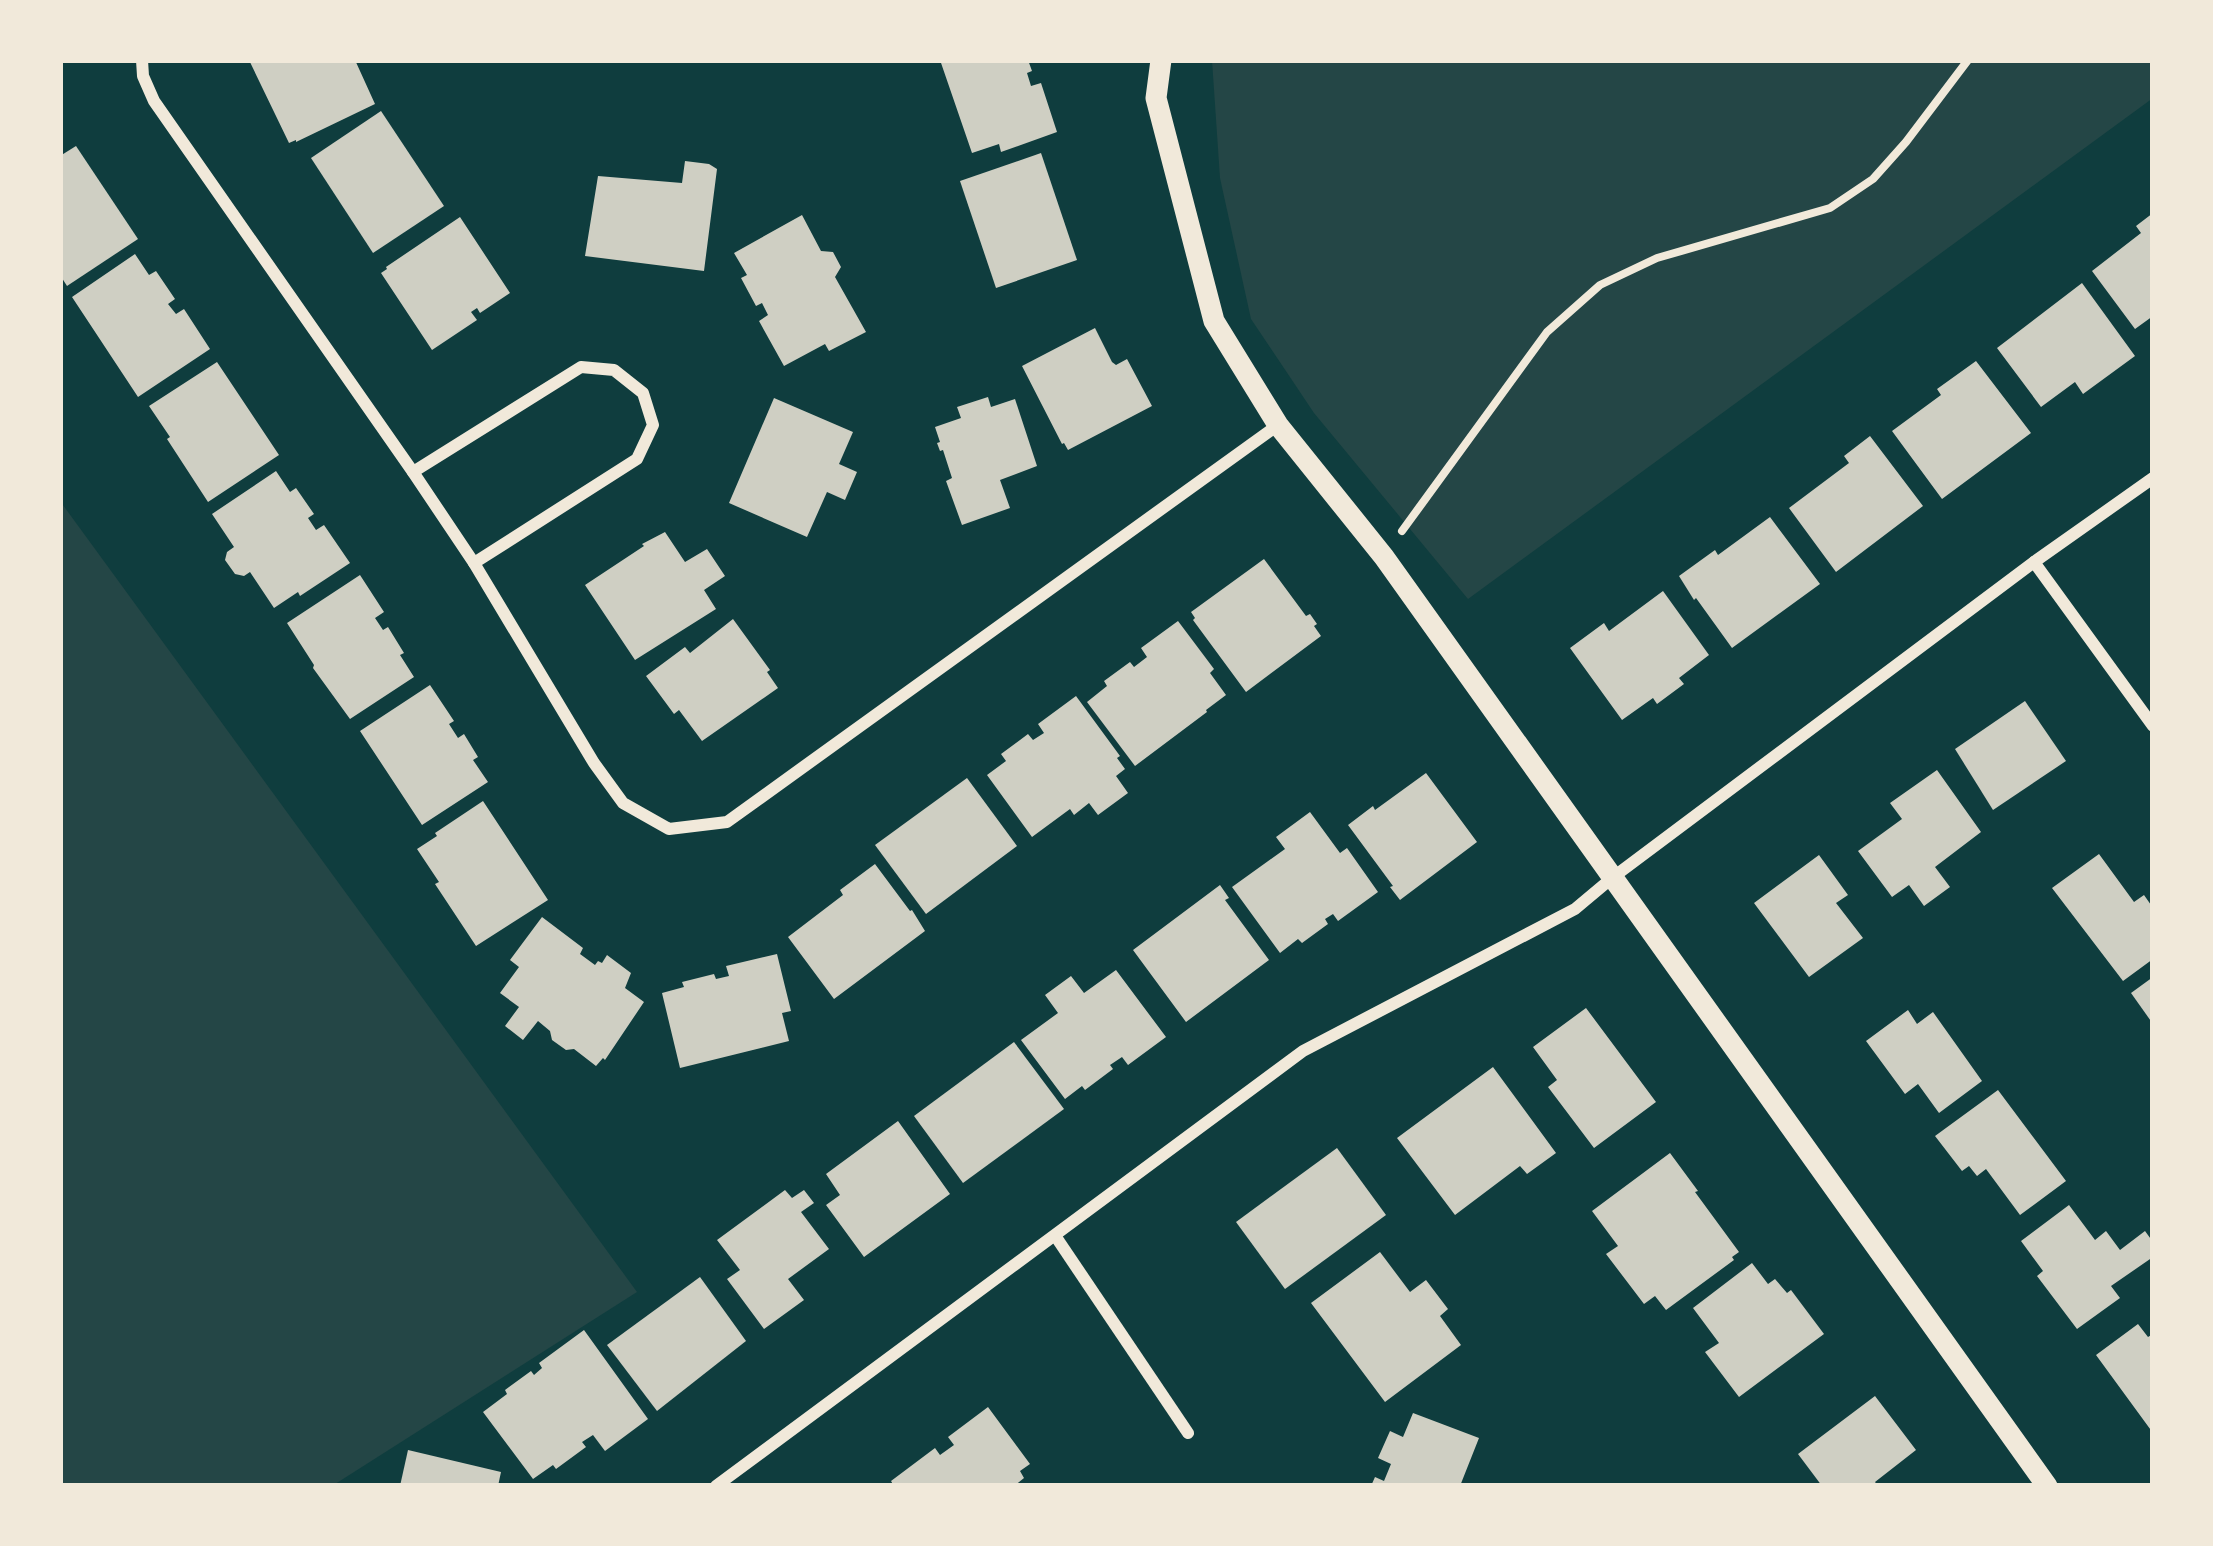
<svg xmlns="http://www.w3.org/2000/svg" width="2213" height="1546" viewBox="0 0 2213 1546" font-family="Rubik,sans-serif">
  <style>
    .green { fill: #244646 }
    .building { fill: #cfcfc3 }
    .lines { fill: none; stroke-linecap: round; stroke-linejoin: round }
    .path { stroke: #f1e9da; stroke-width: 8 }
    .minor { stroke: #f1e9da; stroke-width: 12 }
    .tertiary { stroke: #f1e9da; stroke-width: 21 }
  </style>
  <rect width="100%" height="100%" fill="#0f3d3e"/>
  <!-- green -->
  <g class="green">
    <path d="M1212,60H2153V98L1468,599L1314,413L1251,319L1220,178Z"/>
    <path d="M60,501L637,1292L332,1486H60Z"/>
  </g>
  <!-- building -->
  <g class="building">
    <path d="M249,60H355L375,104L296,142V140L289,143Z"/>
    <path d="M940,60H1028L1032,71L1027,73L1031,86L1041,83L1057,132L1001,152L999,144L972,153Z"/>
    <path d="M381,111L444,206L373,253L311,158Z"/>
    <path d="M76,146L138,239L67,286L60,275V156Z"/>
    <path d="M1041,153L1077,260L996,288L960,181Z"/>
    <path d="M685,161L709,164L717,169L704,271L585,256L598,176L682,183Z"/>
    <path d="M2153,213V316L2135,329L2092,271L2141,233L2136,226Z"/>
    <path d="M802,215L821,251L833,252L841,267L835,277L866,332L829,351L825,344L784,366L759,321L768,315L762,303L756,306L741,278L747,275L734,253Z"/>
    <path d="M460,217L510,293L480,313L477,308L471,312L477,320L432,350L381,273L387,269L386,267Z"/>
    <path d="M135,254L149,275L156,271L175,299L168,304L176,314L184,309L210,349L138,397L72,297Z"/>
    <path d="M2082,283L2135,356L2083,394L2075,382L2041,407L1997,348Z"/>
    <path d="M1095,328L1112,362L1116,365L1127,359L1152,406L1068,450L1064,443L1062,444L1022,366Z"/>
    <path d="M1976,361L2031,433L1942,499L1892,431L1941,395L1937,389Z"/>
    <path d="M217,362L279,455L208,502L167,439L170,437L149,406Z"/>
    <path d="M988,397L991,407L1015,399L1037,466L1000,480L1010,508L962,525L946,481L952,478L943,450L940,451L937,443L940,442L935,427L961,418L957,407Z"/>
    <path d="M774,398L853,432L839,464L857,472L845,500L827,492L807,537L729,503Z"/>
    <path d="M1870,436L1923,506L1836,572L1789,508L1849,463L1844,456Z"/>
    <path d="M276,471L290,492L296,488L314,514L308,518L316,530L324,525L350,563L300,596L298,592L274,608L250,572L244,576L235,574L225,560L227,552L234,547L212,514Z"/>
    <path d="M1770,517L1820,584L1732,648L1696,598L1694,600L1679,576L1715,550L1718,555Z"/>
    <path d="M665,532L685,562L707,549L725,576L704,590L716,609L635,660L585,585L644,546L642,544Z"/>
    <path d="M1264,559L1306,616L1310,614L1317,624L1314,626L1321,636L1246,692L1193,620L1195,618L1191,612Z"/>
    <path d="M360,575L384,612L375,618L383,630L388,627L404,653L400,655L414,677L350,719L313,668L314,665L287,623Z"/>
    <path d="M1663,591L1709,655L1679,678L1684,684L1657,704L1653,698L1622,720L1570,648L1604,623L1609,631Z"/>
    <path d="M733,619L770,670L767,672L778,688L702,741L679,710L674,714L646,676L685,647L690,653Z"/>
    <path d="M1178,621L1214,669L1210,673L1226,695L1206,710L1207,712L1135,766L1087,702L1107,686L1104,681L1130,662L1134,667L1147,657L1141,648Z"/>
    <path d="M430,685L454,721L449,724L458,738L464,734L478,757L473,760L488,782L422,825L360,731Z"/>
    <path d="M1076,696L1120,756L1117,758L1125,769L1116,776L1128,793L1098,815L1089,803L1074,815L1070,809L1032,837L987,775L1006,761L1001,754L1028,734L1033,740L1044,733L1038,724Z"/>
    <path d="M2025,701L2066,761L1993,810L1955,749Z"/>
    <path d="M1937,770L1981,832L1935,867L1950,887L1924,906L1909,885L1892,897L1858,851L1902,819L1890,803Z"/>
    <path d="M1426,773L1477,842L1400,900L1390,887L1393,886L1348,825L1373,806L1375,810Z"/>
    <path d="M967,778L1017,846L926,914L875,845Z"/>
    <path d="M483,801L548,900L476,946L435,884L439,882L417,849L437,836L435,833Z"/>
    <path d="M1310,812L1340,853L1347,848L1378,892L1338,921L1333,914L1325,919L1328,924L1302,943L1298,939L1280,953L1232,887L1285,849L1276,837Z"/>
    <path d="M2099,854L2134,902L2144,895L2151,905L2153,903V959L2123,981L2052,888Z"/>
    <path d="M1819,855L1848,895L1836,903L1863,938L1809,977L1754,903Z"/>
    <path d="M875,864L910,911L912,910L925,931L834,999L788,937L843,895L840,890Z"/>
    <path d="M1220,885L1229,898L1225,900L1269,960L1186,1022L1133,950Z"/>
    <path d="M542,917L583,948L580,954L595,965L598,961L602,963L607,955L631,973L625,988L644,1002L605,1060L603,1058L596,1066L574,1049L566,1050L552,1040L550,1031L538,1021L523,1040L505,1026L519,1007L500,993L519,967L510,960Z"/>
    <path d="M777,954L791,1011L782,1013L789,1041L680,1068L662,993L684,987L682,982L714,974L716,979L729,976L726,966Z"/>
    <path d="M1116,970L1166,1037L1128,1065L1122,1057L1110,1065L1113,1069L1085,1090L1082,1086L1065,1099L1021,1040L1058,1013L1045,995L1071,976L1084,993Z"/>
    <path d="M2153,977V1024L2131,993Z"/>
    <path d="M1586,1008L1656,1102L1594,1148L1548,1087L1557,1080L1533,1047Z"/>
    <path d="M1908,1010L1917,1024L1933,1012L1982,1081L1939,1113L1918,1084L1905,1094L1866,1041Z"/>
    <path d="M1014,1042L1064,1109L963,1183L914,1116Z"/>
    <path d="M1493,1067L1556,1153L1527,1174L1520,1166L1455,1215L1397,1138Z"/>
    <path d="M1998,1090L2066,1181L2020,1215L1986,1169L1977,1176L1969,1166L1962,1171L1935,1136Z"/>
    <path d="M898,1121L950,1194L864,1257L826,1205L840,1195L826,1174Z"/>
    <path d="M1337,1148L1386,1215L1285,1289L1236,1222Z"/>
    <path d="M1670,1153L1698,1191L1695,1192L1739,1252L1732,1257L1734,1260L1666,1310L1655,1296L1644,1304L1606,1254L1618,1246L1592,1211Z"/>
    <path d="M785,1190L792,1198L804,1190L814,1203L801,1212L829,1249L788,1279L804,1300L764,1329L727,1279L740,1270L717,1240Z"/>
    <path d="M2069,1205L2095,1240L2106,1231L2120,1250L2145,1231L2153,1242V1257L2111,1286L2120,1298L2077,1329L2037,1276L2043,1271L2021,1241Z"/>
    <path d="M1380,1252L1410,1292L1426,1280L1448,1309L1440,1316L1461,1345L1385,1402L1311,1303Z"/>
    <path d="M1752,1263L1768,1284L1775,1279L1787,1293L1791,1290L1824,1334L1739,1397L1705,1352L1719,1343L1693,1308Z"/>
    <path d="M700,1277L746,1341L657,1411L607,1345Z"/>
    <path d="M2138,1324L2148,1337L2153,1334V1433L2096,1355Z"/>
    <path d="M584,1330L648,1419L605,1451L593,1435L582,1442L586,1447L556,1469L553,1465L533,1479L483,1412L507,1394L505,1390L531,1371L534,1375L542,1368L539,1363Z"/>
    <path d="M1875,1396L1916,1450L1875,1482L1878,1486H1822L1798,1454Z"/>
    <path d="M988,1407L1030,1464L1020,1471L1024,1478L1014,1486H894L891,1481L935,1448L940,1455L954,1445L948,1437Z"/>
    <path d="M1413,1413L1479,1438L1460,1486H1371L1375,1477L1384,1481L1391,1464L1378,1458L1390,1431L1403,1437Z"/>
    <path d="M408,1450L501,1472L498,1486H400Z"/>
  </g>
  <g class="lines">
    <!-- path -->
    <path class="path" d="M1402,531L1547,332L1600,285L1657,258L1830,208L1873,179L1906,142L1968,60"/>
    <!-- minor -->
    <g class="minor">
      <path d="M142,60L143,76L154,101L413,472L474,563L594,763L623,803L669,829L727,822L1278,425"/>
      <path d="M413,472L581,367L614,370L643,393L653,425L637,459L474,563"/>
      <path d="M2034,562L2153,726"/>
      <path d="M1056,1237L1188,1433"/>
      <path d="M716,1486L1303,1051L1575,909L1612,878L2034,562L2153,478"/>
    </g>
    <!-- tertiary -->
    <path class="tertiary" d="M1161,60L1156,98L1214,321L1278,425L1384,557L2047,1486"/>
  </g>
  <!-- border -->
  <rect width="2213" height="1546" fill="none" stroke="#f1e9da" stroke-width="126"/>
</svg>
